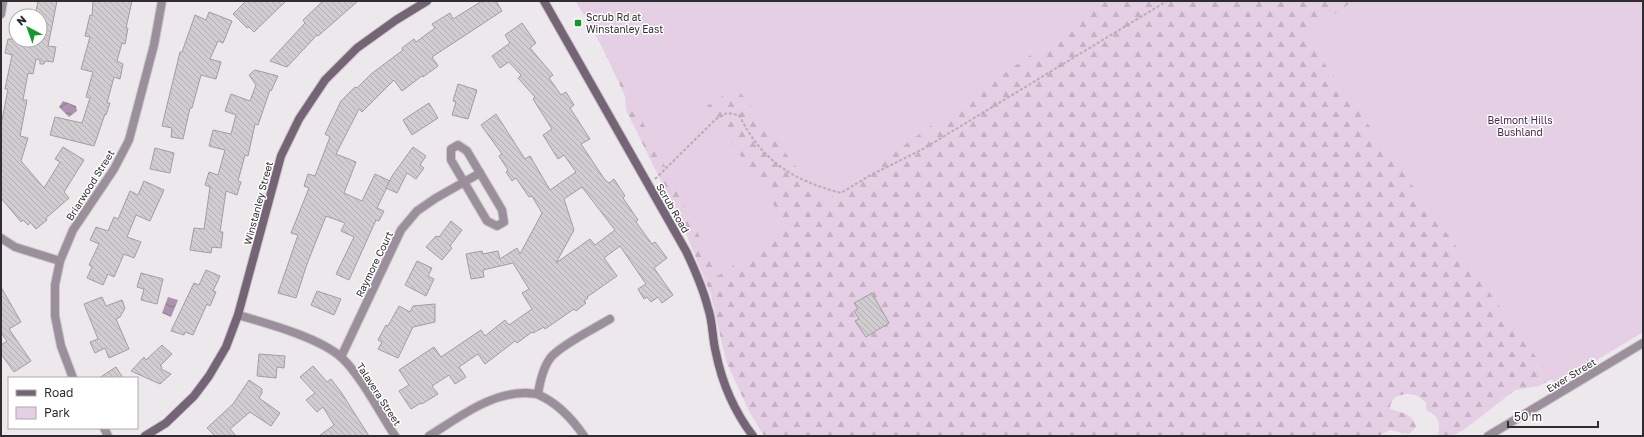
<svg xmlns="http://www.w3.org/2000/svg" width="1644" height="437" viewBox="0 0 1644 437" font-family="'Golos Text',sans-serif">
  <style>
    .forest { fill: url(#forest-firs) }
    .green { fill: #e4cfe4 }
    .water { fill: url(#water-waves) }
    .building { fill: url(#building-back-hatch); stroke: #a19da1; fill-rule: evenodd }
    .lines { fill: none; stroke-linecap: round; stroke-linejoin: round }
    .street-casing { stroke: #cac6ca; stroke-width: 10 }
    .secondary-casing { stroke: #cac6ca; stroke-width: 10 }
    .path { stroke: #b3afb3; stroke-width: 2; stroke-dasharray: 3 2; stroke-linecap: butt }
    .street { stroke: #9b8f9b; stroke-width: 8 }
    .secondary { stroke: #756476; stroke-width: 8 }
    .poi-dot { fill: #16972b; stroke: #fff; stroke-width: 1.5 }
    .labels { text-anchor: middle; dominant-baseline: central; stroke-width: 3; stroke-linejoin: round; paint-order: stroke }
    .poi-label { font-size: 10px; fill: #2f2d2f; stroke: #fff; text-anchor: start }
    .park-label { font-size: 10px; fill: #4b264d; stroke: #fff }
    .street-label { font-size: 10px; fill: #2f2d2f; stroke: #fff }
  </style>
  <defs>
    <pattern id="forest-firs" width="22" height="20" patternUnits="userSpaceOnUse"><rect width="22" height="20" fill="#e4cfe4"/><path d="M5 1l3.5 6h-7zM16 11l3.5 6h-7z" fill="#c4b2c4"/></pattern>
    <pattern id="water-waves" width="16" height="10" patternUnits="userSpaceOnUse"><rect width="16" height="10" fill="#ae93af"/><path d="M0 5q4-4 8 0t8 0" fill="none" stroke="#8e788f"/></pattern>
    <pattern id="building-back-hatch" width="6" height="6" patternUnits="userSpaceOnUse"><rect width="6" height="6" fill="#d0ccd0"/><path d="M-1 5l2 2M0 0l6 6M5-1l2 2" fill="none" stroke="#b3b0b3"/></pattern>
  </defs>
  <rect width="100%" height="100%" fill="#ece8ec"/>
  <!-- forest -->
  <path class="forest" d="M576,1H1643V328L1539,386L1515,390L1465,429L1452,436H1439L1438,435C1441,421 1438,416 1426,410V402C1422,400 1419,396 1415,395C1403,392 1390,396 1390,409C1403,414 1412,412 1416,427L1409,434L1390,430L1378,436H764L749,411L726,361L711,295L683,226L626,110L625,96L596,34Z"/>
  <!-- green -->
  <g class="green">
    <path d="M576,1H1106L823,203L736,87L707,106L789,228L718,276C675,183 628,90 576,1Z"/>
    <path d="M1353,1H1643V332L1556,385L1304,35Z"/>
  </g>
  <!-- water -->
  <g class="water">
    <path d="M63,101L76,106L77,111L69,117L59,107Z"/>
    <path d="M168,297L178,300L171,317L162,313Z"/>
  </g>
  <!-- building -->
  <g class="building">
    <path d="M38,1H57L48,46L56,47L53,62L45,61L44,64H40V60L36,59L33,74L28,73L23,100H27L20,136L28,138L21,161L44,188L60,162L55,159L63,147L84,160L64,192L69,198L46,218L47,220L36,229L30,222L28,225L23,220L21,222L1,198V125L8,89H5L12,55L5,53L8,39L40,40V16H35Z"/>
    <path d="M93,1H132L126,28H128L125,44L122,43L117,61L123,64L120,79L114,77L107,103H110L106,115L105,114L94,146L50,135L55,117L82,123L90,98L86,97L93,72L81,69L90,37L85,36L90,15L92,16Z"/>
    <path d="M246,1H286L254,32L249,27L247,28L233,14Z"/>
    <path d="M323,1H358L318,36L317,35L287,67L270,61L305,23L303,20Z"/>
    <path d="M482,1H496L502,11L432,57L438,66L423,77L422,76L402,91L394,80L362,112L359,109L336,154L356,162L344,193L362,201L375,174L390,181L377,208L384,211L379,221L376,220L349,280L336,274L354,237L341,231L345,223L326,216L307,264L296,298L278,293L298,235L291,233L309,188L304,186L308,174L315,176L330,137L325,134L341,101L355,87L357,88L371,74L403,50L402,48L414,39L416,42L435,28L432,24L450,13L453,19Z"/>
    <path d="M209,12L232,21L223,43L218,41L210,59L221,62L216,79L201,75L192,108H190L183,139L171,137L172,128L162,126L180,52H182L195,15L206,20Z"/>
    <path d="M522,23L536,43L530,48L553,75L549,78L561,95L566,92L574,105L570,108L590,139L581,144L605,180L609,183L614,179L625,196L623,198L638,220L636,222L652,244L655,242L667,258L654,268L673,295L662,303L658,297L651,302L647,297L644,299L638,289L646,284L620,246L604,258L617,276L587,297L588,298L584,301L586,303L576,311L574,309L545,329L544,327L533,333L532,332L517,343L515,341L485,364L478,354L459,367L466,377L455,384L449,375L432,386L438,394L422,404L421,403L411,409L399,391L409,385L399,370L434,347L441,357L481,330L485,336L505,320L509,325L532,309L522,293L529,289L513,263L483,270L484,277L471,279L466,254L482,251L483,254L498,251L500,259L517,248L520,254L542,213L532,196L529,197L516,178L512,181L506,172L508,170L499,156L502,154L481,125L496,114L525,159L530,156L550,190L576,172L564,155L558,159L543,135L552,129L533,99L535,97L518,78L521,75L509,62L500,68L492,56L510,43L505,35ZM582,187L615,230L595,245L590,239L556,263L574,230L564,199Z"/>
    <path d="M255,70L278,76L271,91L270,90L258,125L255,124L248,156L245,155L238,181L241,182L237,195L226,191L220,232H223L221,248L212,247L211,253L190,250L194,228L204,229L210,187L205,185L209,172L218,175L225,150L209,146L213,130L231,134L236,115L225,111L231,94L250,101L256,85L249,75Z"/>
    <path d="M458,84L477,90L468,119L452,115L456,102L453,101Z"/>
    <path d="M429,103L438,118L412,135L403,120Z"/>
    <path d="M413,147L426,156L420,165L424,168L416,179L407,173L397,193L386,188L392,176Z"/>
    <path d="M155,148L174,153L170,173L150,169Z"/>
    <path d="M144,181L164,190L150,221L136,215L127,237L141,242L134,258L124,254L114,277L108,274L103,285L87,278L92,267L89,265L99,244L90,240L96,227L108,231L114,217L118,219L130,191L138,195Z"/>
    <path d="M451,221L462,230L450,246L452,248L442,260L426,247L436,236L439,237Z"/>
    <path d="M417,261L432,268L428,276L434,279L426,296L405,285Z"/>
    <path d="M206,270L220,276L213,291L216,292L210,306L207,304L193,335L185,332L184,335L171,331L194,283L199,285Z"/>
    <path d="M141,273L163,279L157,304L141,300L144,289L137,287Z"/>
    <path d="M1,287L21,322L9,329L31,361L14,372L1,354V345L7,341L1,333Z"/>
    <path d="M317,291L341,299L334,315L311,305Z"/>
    <path d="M872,293L889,323L866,337L855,321L859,319L854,311L858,309L854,303Z"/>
    <path d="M102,297L106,306L122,300L125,308L120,317L116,319L129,349L109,358L105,348L95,353L90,342L98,339L84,304Z"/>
    <path d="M435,304V322L413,327L398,358L378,349L382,342L378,340L386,325L388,326L399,306L410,312L413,306Z"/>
    <path d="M162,345L172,354L160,366L162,367L161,369L171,374L160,384L131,371L144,357L146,360Z"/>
    <path d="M259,354L285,356L284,368L277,367L276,378L257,376Z"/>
    <path d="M313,366L327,382L331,379L341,392L369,436H319L334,425L323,407L317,412L306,400L315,393L300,377Z"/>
    <path d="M116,367L123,378H99Z"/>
    <path d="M249,380L262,389V393L259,398L280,413L271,426L250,412L230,429L236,436H215L207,428L233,404Z"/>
  </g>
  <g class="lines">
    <defs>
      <g id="street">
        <path d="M1,14L3,1"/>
        <path d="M458,145L467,151L502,210L504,222L497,226L487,221L451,160V149Z"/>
        <path d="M1,238L15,247L60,261"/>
        <path d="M238,315C266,323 321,338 342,358C361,376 380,413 395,436"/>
        <path d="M341,357L401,230L417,211L436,198L480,173"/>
        <path d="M73,378L61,346L55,316V285L60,261L73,230L114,169L129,140L154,45L162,1"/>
        <path d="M538,394C540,381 543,366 552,356C566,342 592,330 610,319"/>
        <path d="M104,428L108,436"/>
        <path d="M429,436C458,418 491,392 527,393C531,394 536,393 539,395C557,403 573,420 584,436"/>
        <path d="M1488,436L1643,343"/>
      </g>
      <g id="secondary">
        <path d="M544,1L686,251C695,270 703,288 708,308C713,322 712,338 716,353C722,383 734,411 753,436"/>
        <path d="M145,436L166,423L194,396L209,376L226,347L238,315L281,156L299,119L325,80L357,48L396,20L427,1"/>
      </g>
    </defs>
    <!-- street casing -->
    <use href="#street" class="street-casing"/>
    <!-- secondary casing -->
    <use href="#secondary" class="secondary-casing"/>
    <!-- path -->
    <path class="path" d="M655,179L716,119L727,113L739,115C762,161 792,180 841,193L869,176L923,149L1167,1"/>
    <!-- street -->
    <use href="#street" class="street"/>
    <!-- secondary -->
    <use href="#secondary" class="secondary"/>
  </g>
  <!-- markers -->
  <rect class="poi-dot" x="574" y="19" width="8" height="8" rx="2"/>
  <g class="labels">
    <!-- poi labels -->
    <g class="poi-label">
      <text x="586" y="17">Scrub Rd at<tspan x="586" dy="12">Winstanley East</tspan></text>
    </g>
    <!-- park labels -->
    <g class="park-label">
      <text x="1520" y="120">Belmont Hills<tspan x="1520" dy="12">Bushland</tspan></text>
    </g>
    <!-- street labels -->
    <g class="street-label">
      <text transform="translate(90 185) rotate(-58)">Briarwood Street</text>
      <text transform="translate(258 203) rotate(-75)">Winstanley Street</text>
      <text transform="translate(673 208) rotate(60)">Scrub Road</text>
      <text transform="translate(374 264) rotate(-64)">Raymore Court</text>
      <text transform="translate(1571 375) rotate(-31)">Ewer Street</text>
      <text transform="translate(379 394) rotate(57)">Talavera Street</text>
    </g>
  </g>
  <!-- border -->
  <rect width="1644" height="437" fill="none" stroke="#2f2d2f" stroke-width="4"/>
  <!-- legend -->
  <rect x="8" y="377" width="130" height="52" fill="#ffffff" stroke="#acabac"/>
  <rect x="16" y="390" width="20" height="6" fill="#756476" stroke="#acabac"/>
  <text x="44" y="397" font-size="12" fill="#2f2d2f">Road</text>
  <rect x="16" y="407" width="20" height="12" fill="#e4cfe4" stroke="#acabac"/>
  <text x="44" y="417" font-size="12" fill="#2f2d2f">Park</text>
  <!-- north arrow -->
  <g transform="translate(28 28) rotate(319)"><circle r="19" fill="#ffffff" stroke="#acabac"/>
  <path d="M0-3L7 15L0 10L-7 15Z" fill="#16972b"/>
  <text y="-6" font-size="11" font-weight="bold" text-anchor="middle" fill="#2f2d2f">N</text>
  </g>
  <!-- scale -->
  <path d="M1508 421v6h90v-6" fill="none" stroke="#2f2d2f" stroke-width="2"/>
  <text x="1514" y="421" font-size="12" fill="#2f2d2f" stroke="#ffffff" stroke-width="3" paint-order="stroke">50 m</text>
</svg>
